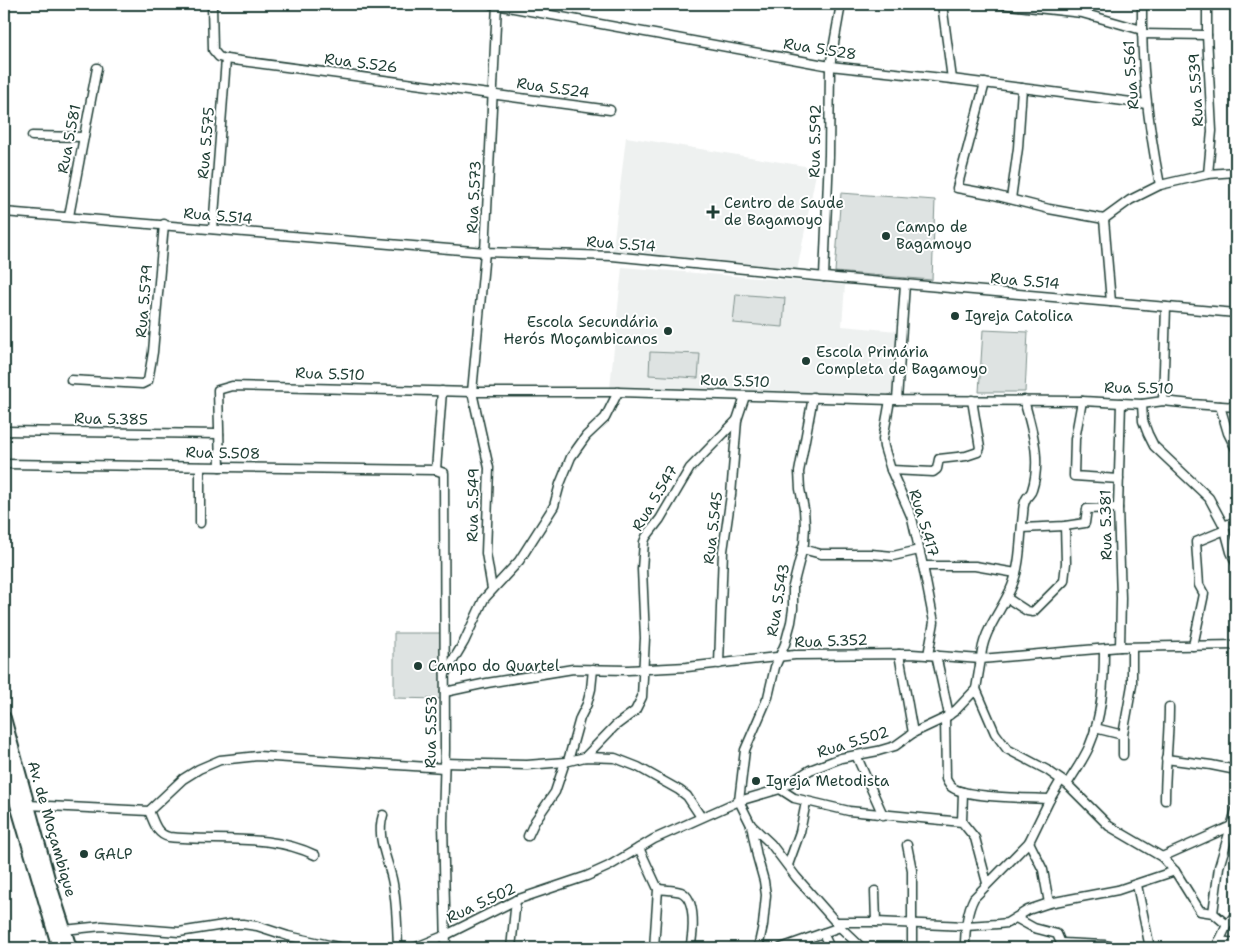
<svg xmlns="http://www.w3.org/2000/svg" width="1240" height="952" viewBox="0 0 1240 952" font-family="'Shantell Sans',sans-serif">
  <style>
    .built { fill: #eef1f0 }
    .green { fill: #dee3e2; stroke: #7e908b }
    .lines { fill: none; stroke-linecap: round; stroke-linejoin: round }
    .minor-casing { stroke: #1f3d34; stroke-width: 11 }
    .highway-casing { stroke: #1f3d34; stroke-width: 16 }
    .minor { stroke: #fff; stroke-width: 8 }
    .highway { stroke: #fff; stroke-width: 12 }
    .poi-dot { fill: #1f3d34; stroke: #fff; stroke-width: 2 }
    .labels { text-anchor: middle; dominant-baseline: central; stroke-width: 4; stroke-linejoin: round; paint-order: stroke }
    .street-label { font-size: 15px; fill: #1f3d34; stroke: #fff }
    .poi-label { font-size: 15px; fill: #1f3d34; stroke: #fff; text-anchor: start }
  </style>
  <rect width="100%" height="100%" fill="#fff"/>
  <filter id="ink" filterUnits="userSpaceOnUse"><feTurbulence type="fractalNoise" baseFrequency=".02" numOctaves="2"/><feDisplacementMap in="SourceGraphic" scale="10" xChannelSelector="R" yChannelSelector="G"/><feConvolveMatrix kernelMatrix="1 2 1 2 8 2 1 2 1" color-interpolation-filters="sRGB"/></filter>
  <g filter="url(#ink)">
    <!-- built -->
    <g class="built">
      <path d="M626,137L817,168L797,271L612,256Z"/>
      <path d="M622,267L845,285L842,326L897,331L893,398L610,388Z"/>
    </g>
    <!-- green -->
    <g class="green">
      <path d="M841,193L935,200L932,280L835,272Z"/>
      <path d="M736,294L785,298L783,327L733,323Z"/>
      <path d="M983,330L1028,332L1025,392H979Z"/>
      <path d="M650,352L700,354L698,378L649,375Z"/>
      <path d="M394,633H442L441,699L394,698Z"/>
    </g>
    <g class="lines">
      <defs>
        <g id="minor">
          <path d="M212,4L213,50L219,57L226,59L610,110"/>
          <path d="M491,4L830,66L952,79L1147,104"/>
          <path d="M942,4L952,79"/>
          <path d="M1000,4L1082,13L1142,30"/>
          <path d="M1142,4C1141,65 1148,125 1160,185"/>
          <path d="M1207,4V35L1212,131L1208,174"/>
          <path d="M1234,4L1236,7"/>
          <path d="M1142,34L1207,35"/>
          <path d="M985,83L957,188L990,194L1049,209L1104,219"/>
          <path d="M32,136L84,137"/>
          <path d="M1011,199L1018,148L1022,88"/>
          <path d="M4,212L485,252L612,256L825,277L1236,313"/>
          <path d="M69,216L97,68"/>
          <path d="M1104,219L1130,200L1160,185L1208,174L1236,172"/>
          <path d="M1104,219L1111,302"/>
          <path d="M213,229L226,59"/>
          <path d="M824,277L829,155L830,66L841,4"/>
          <path d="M71,380L142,384L148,381L153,352L164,224"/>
          <path d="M813,397L799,472L800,489L804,509L805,526L804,543L793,586V609L791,622L785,644L775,667L768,697L745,750L739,801L751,825L771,844L796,877L840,927L862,948"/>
          <path d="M890,400L883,439L884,447L891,470L912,518L923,566L934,622L928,655"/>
          <path d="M897,400L905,284"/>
          <path d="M1082,401L1075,439L1074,476L1119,479"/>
          <path d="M1163,401L1166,307"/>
          <path d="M1142,404L1143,421L1148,434L1154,446L1209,498L1224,526L1231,552L1236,563"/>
          <path d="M1220,406L1228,433L1236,449"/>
          <path d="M4,431L219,434"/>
          <path d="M4,464L436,470L444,473L445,749L443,823L446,948"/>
          <path d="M220,467L218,390L232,386L472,392H618L890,400L1082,401L1142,404L1163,401L1192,404L1236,407"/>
          <path d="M436,470L442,391"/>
          <path d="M891,470L933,472L937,469L939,459L966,456L978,452L980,448L972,400"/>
          <path d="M200,523V467"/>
          <path d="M1224,526L1236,521"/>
          <path d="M1022,528L1065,526L1085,523L1087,509L1118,508"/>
          <path d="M802,549L821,554H871L893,556L919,550"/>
          <path d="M923,566H975L1016,573"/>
          <path d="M492,589L486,553L489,468L472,392L485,252L497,4"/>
          <path d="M1007,598L1027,611L1033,612L1064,581L1066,563L1065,526"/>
          <path d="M1193,646L1204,594L1199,585L1196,542L1225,530"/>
          <path d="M1120,647L1121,598L1118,508L1121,403"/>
          <path d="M899,654L913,733"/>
          <path d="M936,655L949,715"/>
          <path d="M719,664L723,551L731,495L737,420L745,396"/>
          <path d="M445,674L464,642L484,599L519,561L554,506L560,484L571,457L586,436L605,418L618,392"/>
          <path d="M976,689L995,733L1007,749L1047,770L1067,784L1109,826L1162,857L1175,871L1200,911L1213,913L1227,925"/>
          <path d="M445,692L487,683L573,669L628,670L687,667L795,655L912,654L981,659C982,631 1002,611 1012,586C1021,564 1020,537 1023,514C1023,510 1024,503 1026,499C1028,495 1031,494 1032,490C1042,459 1032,430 1024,400"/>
          <path d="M945,718L946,779C948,783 949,786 953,788C968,798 1029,798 1050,799"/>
          <path d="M1095,728L1123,735"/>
          <path d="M856,755L883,815"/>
          <path d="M1123,755V735L1132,685V648"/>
          <path d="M585,757L615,726L635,711L642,697L645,638L642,569L644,542L646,537L660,519L690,468L737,420"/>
          <path d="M1166,759L1211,765L1236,770"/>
          <path d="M568,761L580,718L587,704L591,689L593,669"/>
          <path d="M444,763L527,765L565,762L585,757L615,758L638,767L679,790L687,796L701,817"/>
          <path d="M1067,784C1075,772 1083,760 1089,747C1102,717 1104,682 1104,650"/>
          <path d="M780,789L794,798L849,811L962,822L975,838L987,883"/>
          <path d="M1165,800C1165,769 1169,738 1169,707"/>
          <path d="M28,805L149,811L183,779L199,769L220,760L258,756L444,768"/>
          <path d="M149,811C154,822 156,834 169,837C217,842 270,833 315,855"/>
          <path d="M383,815C376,837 387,857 392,879C397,901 397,925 398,948"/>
          <path d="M962,822L963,792"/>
          <path d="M751,825L757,856L764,881L766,895L763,925L758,948"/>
          <path d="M528,836L535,821L555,792L565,762"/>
          <path d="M1029,842L1043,870L1049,903"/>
          <path d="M907,845L912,870V948"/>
          <path d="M639,848L658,889L654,948"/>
          <path d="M1162,857L1236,824"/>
          <path d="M788,865L800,832L806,802"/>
          <path d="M1137,885L1150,948"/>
          <path d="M658,889C665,890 674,890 681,892C697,899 693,935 690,948"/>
          <path d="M875,891L876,922"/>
          <path d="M1213,913L1219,867L1236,810"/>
          <path d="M1016,918L1034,928L1057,934L1063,948"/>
          <path d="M836,922H876L966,926L998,924L1007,923L1028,910L1049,903L1118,890L1175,871"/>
          <path d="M64,930L102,926L179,932L230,924H243L257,926L288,936L343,948"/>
          <path d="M823,933L830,948"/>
          <path d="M1219,941L1236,943"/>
          <path d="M1062,943L1104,945L1118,948"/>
          <path d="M414,948L446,935L516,900L587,876L609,866L654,839L739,801L780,789L810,770L841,758L878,751L895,746L913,733L945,718L956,710L976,689L981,659L1120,647L1236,645"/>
          <path d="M511,948L516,900"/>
          <path d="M781,948L840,927"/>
          <path d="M965,948C965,931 966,913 974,898L1029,842L1050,799L1061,780"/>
          <path d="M1216,948L1227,925L1236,914"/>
        </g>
        <g id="highway">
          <path d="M4,718L49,882L70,948"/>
          <path d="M4,760L59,948"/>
        </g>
      </defs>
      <!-- minor casing -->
      <use href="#minor" class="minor-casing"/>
      <!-- highway casing -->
      <use href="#highway" class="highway-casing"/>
      <!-- minor -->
      <use href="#minor" class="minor"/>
      <!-- highway -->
      <use href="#highway" class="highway"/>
    </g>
  </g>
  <!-- markers -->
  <g class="poi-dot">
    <path d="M710.5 204.5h5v5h5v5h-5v5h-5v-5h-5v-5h5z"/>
    <circle cx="886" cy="236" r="5"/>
    <circle cx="955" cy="316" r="5"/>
    <circle cx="668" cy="331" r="5"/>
    <circle cx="806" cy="361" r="5"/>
    <circle cx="418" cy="666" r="5"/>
    <circle cx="756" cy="781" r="5"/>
    <circle cx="84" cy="854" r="5"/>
  </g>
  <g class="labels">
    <!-- street labels -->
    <g class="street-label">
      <text transform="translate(820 49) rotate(9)">Rua 5.528</text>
      <text transform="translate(361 63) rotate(7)">Rua 5.526</text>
      <text transform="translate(1131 75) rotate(-94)">Rua 5.561</text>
      <text transform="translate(553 88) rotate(8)">Rua 5.524</text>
      <text transform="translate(1196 90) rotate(-93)">Rua 5.539</text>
      <text transform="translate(69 139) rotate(-79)">Rua 5.581</text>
      <text transform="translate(815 141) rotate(-89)">Rua 5.592</text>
      <text transform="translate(206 143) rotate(-85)">Rua 5.575</text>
      <text transform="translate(474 197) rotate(-87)">Rua 5.573</text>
      <text transform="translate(218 216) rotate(5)">Rua 5.514</text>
      <text transform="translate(621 244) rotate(4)">Rua 5.514</text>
      <text transform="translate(1025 281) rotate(5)">Rua 5.514</text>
      <text transform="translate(144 301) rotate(-85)">Rua 5.579</text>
      <text transform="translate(330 374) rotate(2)">Rua 5.510</text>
      <text transform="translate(735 381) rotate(2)">Rua 5.510</text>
      <text transform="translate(1139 388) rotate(1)">Rua 5.510</text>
      <text transform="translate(111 419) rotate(1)">Rua 5.385</text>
      <text transform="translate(223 453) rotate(1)">Rua 5.508</text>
      <text transform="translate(655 498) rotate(-59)">Rua 5.547</text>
      <text transform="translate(473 505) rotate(-89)">Rua 5.549</text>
      <text transform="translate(924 523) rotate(73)">Rua 5.417</text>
      <text transform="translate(1106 525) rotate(-91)">Rua 5.381</text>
      <text transform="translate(713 528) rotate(-83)">Rua 5.545</text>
      <text transform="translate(778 600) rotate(-80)">Rua 5.543</text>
      <text transform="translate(831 641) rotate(-2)">Rua 5.352</text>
      <text transform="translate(431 732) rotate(-89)">Rua 5.553</text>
      <text transform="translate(853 742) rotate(-17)">Rua 5.502</text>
      <text transform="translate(52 829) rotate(74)">Av. de Moçambique</text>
      <text transform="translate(481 903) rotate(-25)">Rua 5.502</text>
    </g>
    <!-- poi labels -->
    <g class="poi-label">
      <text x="724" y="203">Centro de Saude<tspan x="724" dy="17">de Bagamoyo</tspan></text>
      <text x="896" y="227">Campo de<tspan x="896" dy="17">Bagamoyo</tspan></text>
      <text x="965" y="316">Igreja Catolica</text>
      <text x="658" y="322" text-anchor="end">Escola Secundária<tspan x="658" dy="17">Herós Moçambicanos</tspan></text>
      <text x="816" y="352">Escola Primária<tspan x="816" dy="17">Completa de Bagamoyo</tspan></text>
      <text x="428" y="666">Campo do Quartel</text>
      <text x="766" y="781">Igreja Metodista</text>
      <text x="94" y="854">GALP</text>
    </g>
  </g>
  <!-- margin -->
  <rect width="1240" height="952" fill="none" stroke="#fff" stroke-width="20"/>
  <rect x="10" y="10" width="1220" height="932" fill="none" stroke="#1f3d34" stroke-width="2" filter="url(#ink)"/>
</svg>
